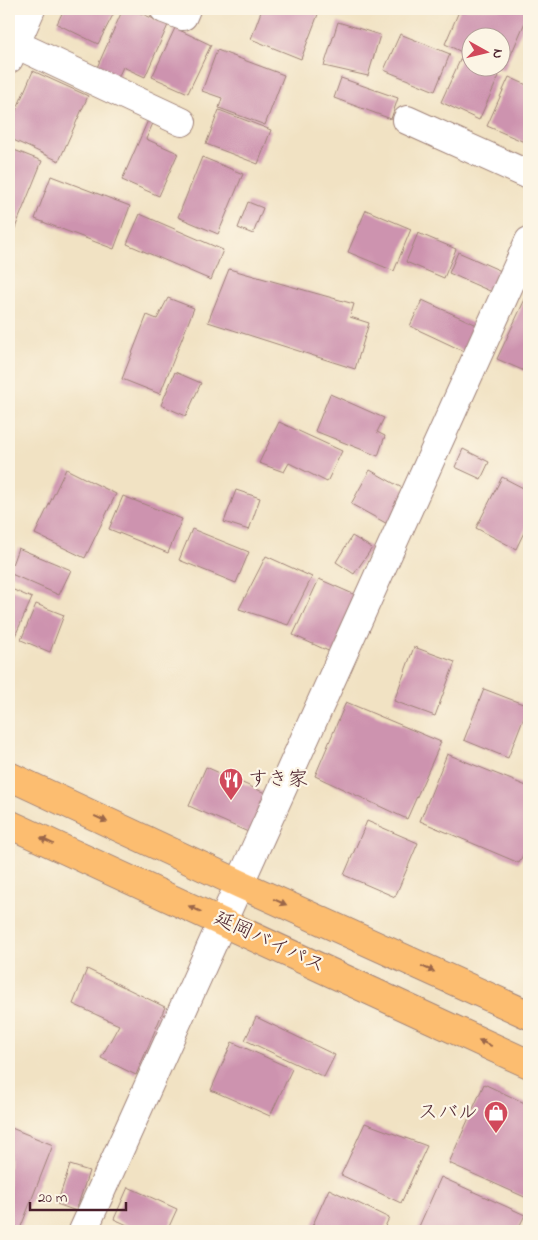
<svg xmlns="http://www.w3.org/2000/svg" width="538" height="1240" viewBox="0 0 538 1240" font-family="'Indie Flower','Klee One',sans-serif">
  <style>
    .building { fill: #cd93af }
    .lines { fill: none; stroke-linecap: round; stroke-linejoin: round }
    .street-casing { stroke: #9e8077; stroke-width: 30 }
    .highway-casing { stroke: #9e8077; stroke-width: 30 }
    .street { stroke: #fff; stroke-width: 28 }
    .highway { stroke: #fcbd6f; stroke-width: 28 }
    .oneway { fill: #9a664a }
    .labels { text-anchor: middle; dominant-baseline: central; stroke-width: 4.5; stroke-linejoin: round; paint-order: stroke }
    .poi-label { font-size: 20px; fill: #4a1f2b; stroke: #fcf5e5; text-anchor: start }
    .street-label { font-size: 20px; fill: #4a1f2b; stroke: #fcf5e5 }
  </style>
  <rect width="100%" height="100%" fill="#fcf5e5"/>
  <filter id="ink" filterUnits="userSpaceOnUse"><feTurbulence type="fractalNoise" baseFrequency=".02" numOctaves="2"/><feDisplacementMap in="SourceGraphic" scale="10" xChannelSelector="R" yChannelSelector="G"/><feConvolveMatrix kernelMatrix="1 2 1 2 8 2 1 2 1" color-interpolation-filters="sRGB"/></filter>
  <filter id="wash" filterUnits="userSpaceOnUse"><feTurbulence type="fractalNoise" baseFrequency=".0096" numOctaves="4" result="noise"/><feDisplacementMap in="SourceGraphic" scale="20" xChannelSelector="R" yChannelSelector="G"/><feGaussianBlur stdDeviation="1.12" result="paint"/><feColorMatrix in="noise" values="0 0 0 0 0 0 0 0 0 0 0 0 0 0 0 0 0 1.4 0 .05"/><feComposite in="paint" operator="in"/></filter>
  <g filter="url(#wash)">
    <rect width="100%" height="100%" fill="#f1e2c3"/>
    <g id="blocks">
      <!-- building -->
      <g class="building">
        <path d="M64,9H116L98,44L57,24Z"/>
        <path d="M123,9H131L168,25L145,77L123,67L116,82L95,72Z"/>
        <path d="M262,9H320L301,59L251,39Z"/>
        <path d="M460,9H529V13L504,71L497,68H500V38H470V56L445,44Z"/>
        <path d="M338,22L380,35L368,76L324,66Z"/>
        <path d="M175,28L211,45L188,93L152,77Z"/>
        <path d="M400,34L450,54L435,91L384,70Z"/>
        <path d="M217,50L284,75L265,125L219,108L222,98L202,91Z"/>
        <path d="M461,58L470,63V68H481L499,76L479,120L441,102Z"/>
        <path d="M33,71L88,96L59,161L9,138V127Z"/>
        <path d="M509,77L529,86V144L487,126Z"/>
        <path d="M341,78L398,98L391,119L334,98Z"/>
        <path d="M219,110L271,130L258,164L206,144Z"/>
        <path d="M149,118L154,121L146,139L178,153L159,196L122,180Z"/>
        <path d="M9,148L42,161L9,243Z"/>
        <path d="M202,157L243,174L218,234L178,217Z"/>
        <path d="M51,176L130,206L114,249L35,219Z"/>
        <path d="M248,202L263,208L253,234L238,228Z"/>
        <path d="M366,210L411,229L394,271L348,252Z"/>
        <path d="M140,214L223,250L211,280L127,244Z"/>
        <path d="M418,233L456,249L444,278L406,262Z"/>
        <path d="M458,252L508,274L499,295L449,273Z"/>
        <path d="M229,269L354,304L350,317L369,323L355,369L208,322Z"/>
        <path d="M526,297L529,299V373L497,359Z"/>
        <path d="M168,298L194,308L160,394L122,379L147,315L157,319Z"/>
        <path d="M422,300L488,330L476,357L410,326Z"/>
        <path d="M175,372L201,383L186,416L161,405Z"/>
        <path d="M330,394L384,418L377,432L385,436L378,456L315,431Z"/>
        <path d="M279,422L342,451L327,482L289,463L284,472L259,463Z"/>
        <path d="M463,449L489,462L481,479L455,467Z"/>
        <path d="M66,469L116,494L85,558L35,534Z"/>
        <path d="M370,470L411,493L393,527L351,504Z"/>
        <path d="M502,477L529,491V522L516,549L476,528Z"/>
        <path d="M236,490L260,498L249,530L224,522Z"/>
        <path d="M123,496L182,519L168,553L109,529Z"/>
        <path d="M192,529L249,552L236,583L179,560Z"/>
        <path d="M352,536L372,548L354,574L336,562Z"/>
        <path d="M18,548L71,570L59,595L9,573Z"/>
        <path d="M266,556L312,577L288,625L239,609Z"/>
        <path d="M319,579L360,597L335,654L293,635Z"/>
        <path d="M9,588L32,598L15,636L9,633Z"/>
        <path d="M36,604L64,615L50,652L21,640Z"/>
        <path d="M414,647L455,662L435,716L394,701Z"/>
        <path d="M484,689L528,706L508,758L464,740Z"/>
        <path d="M346,702L441,742L407,819L315,776Z"/>
        <path d="M447,754L529,787V853L525,851L519,863L420,821Z"/>
        <path d="M206,767L272,796L255,835L189,806Z"/>
        <path d="M367,821L418,843L395,897L344,875Z"/>
        <path d="M87,969L165,1007L136,1075L101,1058L119,1025L73,1004Z"/>
        <path d="M256,1017L335,1055L324,1077L245,1040Z"/>
        <path d="M232,1042L292,1069L270,1116L211,1090Z"/>
        <path d="M484,1084L529,1105V1199L449,1163Z"/>
        <path d="M365,1123L427,1146L401,1203L341,1175Z"/>
        <path d="M9,1127L53,1145L20,1229L9,1225Z"/>
        <path d="M70,1165L89,1171L76,1211L57,1204Z"/>
        <path d="M441,1177L525,1215L517,1231H417Z"/>
        <path d="M128,1187L177,1209L167,1231H141L114,1219Z"/>
        <path d="M329,1189L389,1218L383,1231H310Z"/>
      </g>
    </g>
  </g>
  <g filter="url(#ink)">
    <use href="#blocks" fill-opacity="0" stroke="#9e8077" stroke-width="1"/>
    <g class="lines">
      <defs>
        <g id="street">
          <path d="M164,9L183,16L186,9"/>
          <path d="M9,41L182,122"/>
          <path d="M9,59L31,9"/>
          <path d="M407,120L529,175"/>
          <path d="M83,1231L529,241"/>
        </g>
        <g id="highway">
          <path d="M9,776L240,884L529,1015"/>
          <path d="M9,824L529,1064"/>
        </g>
      </defs>
      <!-- street casing -->
      <use href="#street" class="street-casing"/>
      <!-- highway casing -->
      <use href="#highway" class="highway-casing"/>
      <!-- street -->
      <use href="#street" class="street"/>
      <!-- highway -->
      <use href="#highway" class="highway"/>
    </g>
    <!-- one-way arrows -->
    <defs><path id="oneway-solid" d="M-6-.8H1V-3.2L6.5 0L1 3.2V.8H-6Z" transform="scale(1.25)"/></defs>
    <g class="oneway">
      <use href="#oneway-solid" transform="translate(101 819) rotate(25)"/>
      <use href="#oneway-solid" transform="translate(47 841) rotate(-155)"/>
      <use href="#oneway-solid" transform="translate(280 902) rotate(24)"/>
      <use href="#oneway-solid" transform="translate(195 909) rotate(-155)"/>
      <use href="#oneway-solid" transform="translate(428 969) rotate(24)"/>
      <use href="#oneway-solid" transform="translate(485 1043) rotate(-155)"/>
    </g>
  </g>
  <!-- icons -->
  <defs>
    <symbol id="restaurant-pin" viewBox="-11 -11 22 30"><path d="M0 17L-7.5 6A9.5 9.5 0 1 1 7.5 6Z" fill="#d1495b" stroke="#fcf5e5"/><path d="M-5-6h1v4h1v-4h1v4h1v-4h1v5L-1.5 .5V6h-2V.5L-5-1ZM5-6V6H3V1.5H1.5Q1.5-4 5-6Z" fill="#fff"/></symbol>
    <symbol id="shop-pin" viewBox="-11 -11 22 30"><path d="M0 17L-7.5 6A9.5 9.5 0 1 1 7.5 6Z" fill="#d1495b" stroke="#fcf5e5"/><path d="M-5-2.5h2.3a2.7 3.5 0 0 1 5.4 0H5L5.5 6h-11ZM-1.5-2.5h3a1.5 2.3 0 0 0-3 0Z" fill="#fff"/></symbol>
  </defs>
  <g fill-rule="evenodd">
    <use href="#restaurant-pin" x="217" y="766" width="28" height="38"/>
    <use href="#shop-pin" x="482" y="1099" width="28" height="38"/>
  </g>
  <g class="labels">
    <!-- poi labels -->
    <g class="poi-label">
      <text x="248" y="780">すき家</text>
      <text x="478" y="1113" text-anchor="end">スバル</text>
    </g>
    <!-- street labels -->
    <g class="street-label">
      <text transform="translate(269 943) rotate(25)">延岡バイパス</text>
    </g>
  </g>
  <!-- margin -->
  <rect width="538" height="1240" fill="none" stroke="#fcf5e5" stroke-width="30"/>
  <!-- north arrow -->
  <g transform="translate(486 52) rotate(98)"><circle r="24" fill="#fcf5e5" stroke="#b59f9b"/>
  <path d="M0-4L9 19L0 12L-9 19Z" fill="#d1495b"/>
  <text y="-8" font-size="14" font-weight="bold" text-anchor="middle" fill="#4a1f2b">N</text>
  </g>
  <!-- scale -->
  <path d="M30 1202v8h96v-8" fill="none" stroke="#4a1f2b" stroke-width="2.5"/>
  <text x="38" y="1202" font-size="15" fill="#4a1f2b" stroke="#fcf5e5" stroke-width="4" paint-order="stroke">20 m</text>
</svg>
